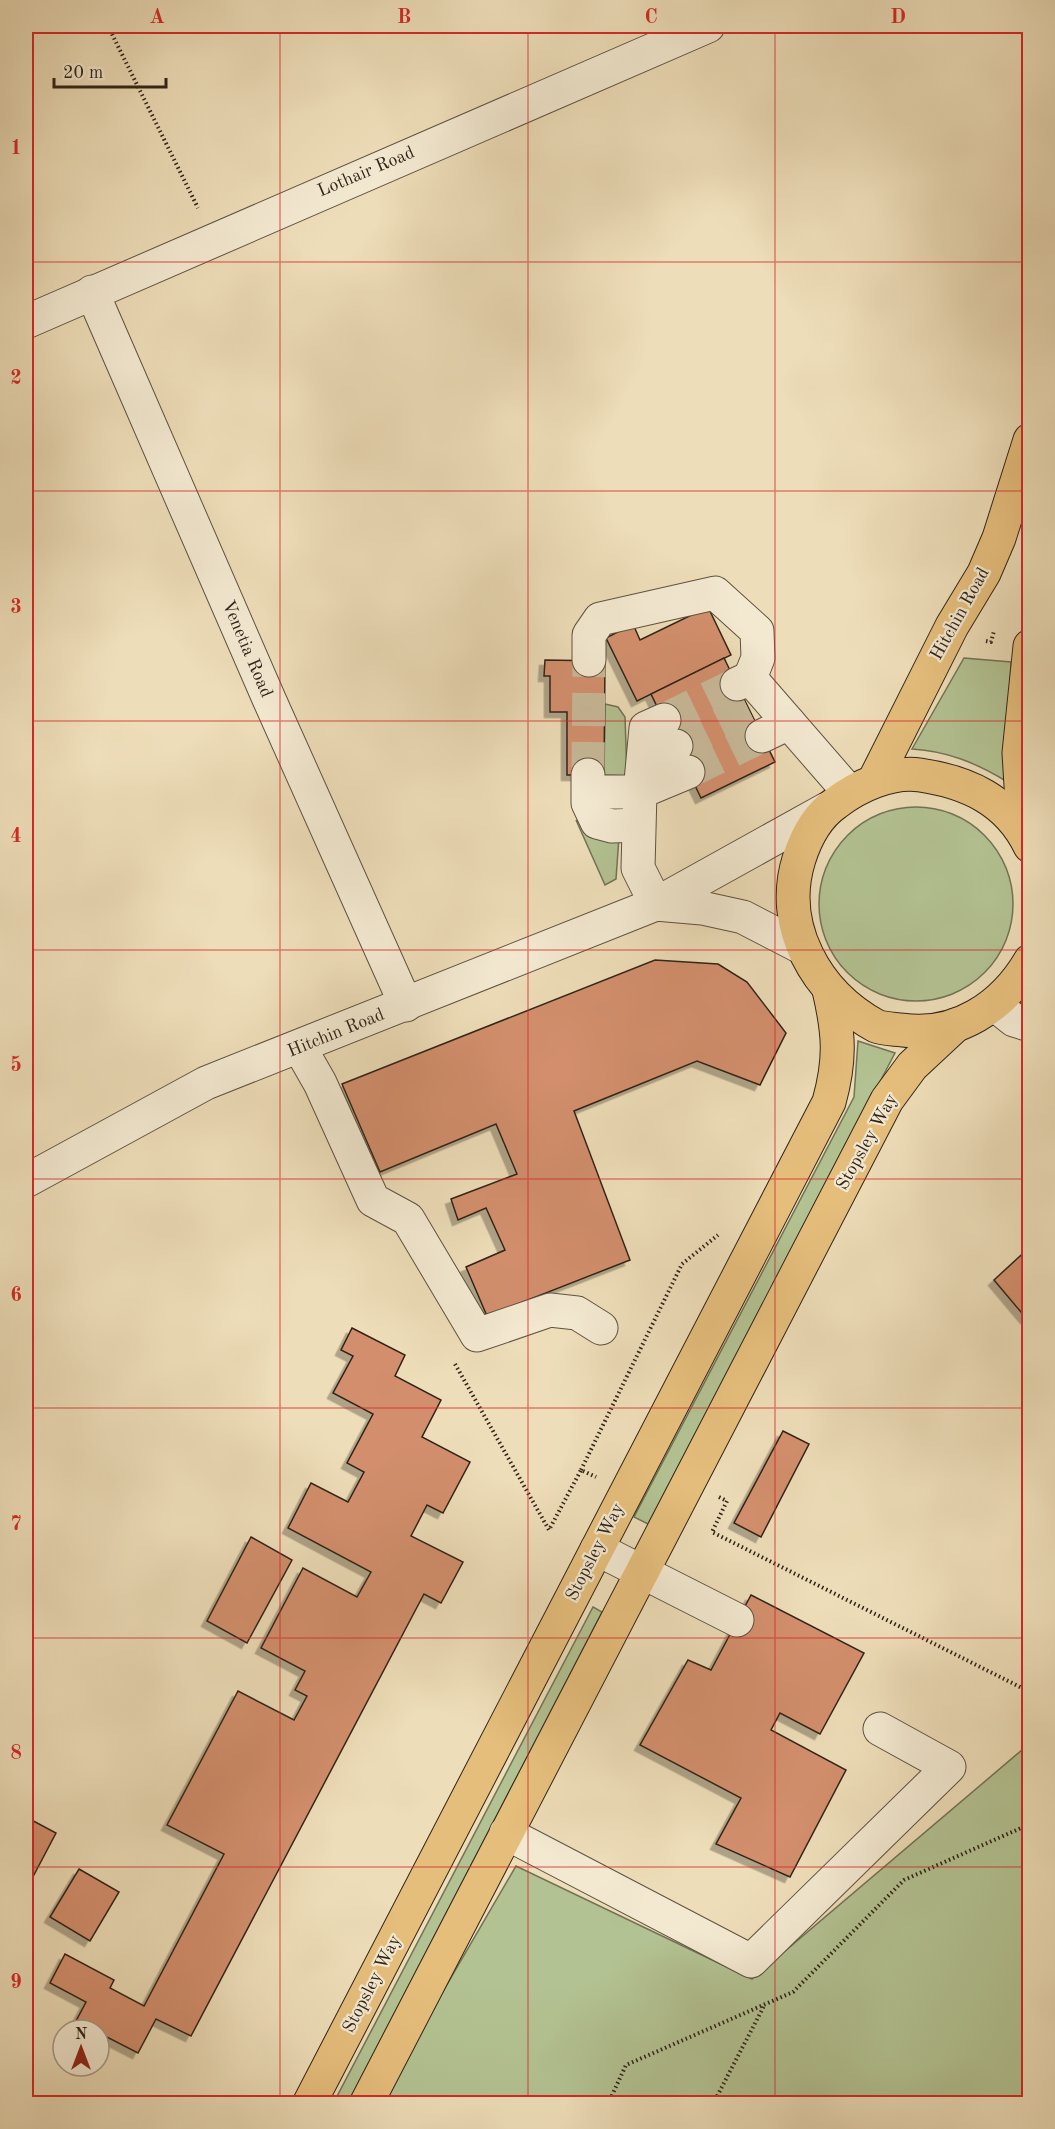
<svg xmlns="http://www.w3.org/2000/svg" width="1055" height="2129" viewBox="0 0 1055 2129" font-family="'Old Standard TT',serif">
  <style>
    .green { fill: #b3c292; stroke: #727356; stroke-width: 1.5 }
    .building { fill: #d38f6d; stroke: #302419; stroke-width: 1.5; filter: url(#shadow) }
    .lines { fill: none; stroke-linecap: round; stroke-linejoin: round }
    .minor-tunnel { stroke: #c7b898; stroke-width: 33; stroke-dasharray: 33 16; stroke-linecap: butt }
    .minor-casing { stroke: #5f5241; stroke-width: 35 }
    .major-casing { stroke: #302419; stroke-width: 35 }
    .path { stroke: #302419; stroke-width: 4; stroke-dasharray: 1.5 3; stroke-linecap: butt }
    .minor { stroke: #f3e9d1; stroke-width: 33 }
    .major { stroke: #e6be7c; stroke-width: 33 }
    .grid { fill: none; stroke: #d62828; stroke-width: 1.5; stroke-opacity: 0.55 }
    .labels { text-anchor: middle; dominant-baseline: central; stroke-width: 4.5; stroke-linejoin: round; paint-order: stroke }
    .street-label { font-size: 18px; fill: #302419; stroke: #f3e9d1 }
    .neatline { fill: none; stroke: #d62828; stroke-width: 2 }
    .grid-label { font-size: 20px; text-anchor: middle; font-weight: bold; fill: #d62828 }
  </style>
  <defs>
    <filter id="shadow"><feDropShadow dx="-5.5" dy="5.5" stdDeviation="0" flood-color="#0004"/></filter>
  </defs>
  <rect width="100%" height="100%" fill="#edddb8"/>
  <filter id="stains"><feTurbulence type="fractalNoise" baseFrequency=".00333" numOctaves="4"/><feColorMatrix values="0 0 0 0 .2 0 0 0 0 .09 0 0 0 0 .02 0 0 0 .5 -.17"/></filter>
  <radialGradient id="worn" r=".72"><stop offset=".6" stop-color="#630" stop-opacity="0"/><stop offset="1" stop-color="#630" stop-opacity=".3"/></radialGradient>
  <!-- green -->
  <g class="green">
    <path d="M964,658L1011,662L1006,781C976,763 947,751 912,749Z"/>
    <path d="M605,704L618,707L625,717L627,776L604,775Z"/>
    <circle cx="916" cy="904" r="97"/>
    <path d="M576,820L596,836L619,837L616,879L605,885Z"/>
    <path d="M858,1041L895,1053L648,1524L634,1517L854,1097Z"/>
    <path d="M593,1607L602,1612L348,2103L333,2104Z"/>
    <path d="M1029,1744V2103L381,2104L403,2060L516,1866L752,1979Z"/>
  </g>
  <!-- building -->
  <g class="building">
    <path d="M708,607L731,655L637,701L606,638L633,624L640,640Z"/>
    <path d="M724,658L775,762L701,798L651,694Z"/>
    <path d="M545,660L605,661L604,775H567V712H550V676H544Z"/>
    <path d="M655,960L718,964L747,982L786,1033L760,1085L697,1061L574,1111L630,1260L487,1316L466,1267L505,1250L486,1208L458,1220L451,1199L517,1174L496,1124L380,1172L342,1084Z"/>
    <path d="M1030,1247V1315L1026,1318L994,1280Z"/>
    <path d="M352,1328L405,1355L395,1376L441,1400L422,1437L470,1462L443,1513L427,1505L411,1536L463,1562L441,1603L424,1594L191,2036L156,2019L138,2053L99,2033V2030H93L76,2021L86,2002L50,1983L65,1954L114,1980L110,1988L144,2006L224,1854L167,1825L238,1691L294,1720L307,1696L295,1690L305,1671L261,1648L303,1568L357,1597L371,1572L288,1528L311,1483L348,1502L364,1472L347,1463L373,1414L333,1393L353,1356L341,1350Z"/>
    <path d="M783,1431L809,1444L761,1537L734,1523Z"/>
    <path d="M251,1537L292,1560L247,1643L207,1621Z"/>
    <path d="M751,1595L864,1653L820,1734L780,1713L771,1730L846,1770L790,1877L716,1844L741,1798L640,1745L688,1660L711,1670Z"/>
    <path d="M26,1817L56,1833L26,1890Z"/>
    <path d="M79,1869L119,1892L90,1941L50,1917Z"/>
  </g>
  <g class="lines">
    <!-- minor-tunnel -->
    <g class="minor-tunnel">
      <path d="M664,720L737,684"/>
      <path d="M676,746L749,710"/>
      <path d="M688,772L762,736"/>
      <path d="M588,775L589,660"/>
    </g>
    <defs>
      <g id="minor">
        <path d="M92,292L269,699L406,1005"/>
        <path d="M26,322L708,26"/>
        <path d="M589,660V635L600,619L715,593L757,631L758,658L750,678"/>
        <path d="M737,684L750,678L849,792"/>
        <path d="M762,736L789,723"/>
        <path d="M644,761L676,746"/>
        <path d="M588,775V803L597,822L612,826L638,825"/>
        <path d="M605,792H640L688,772"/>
        <path d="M656,904L638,868L640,792L646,728L664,720"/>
        <path d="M656,904L702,908L743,917L801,947"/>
        <path d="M995,1005L1014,1020L1030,1025"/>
        <path d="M300,1048L320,1083L373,1200L408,1219L477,1335L550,1310L577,1313L601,1328"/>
        <path d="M26,1181L206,1083L656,904L827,809"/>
        <path d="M597,1549L737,1620"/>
        <path d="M506,1833L751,1961L949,1767L880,1729"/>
      </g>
      <g id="major">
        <path d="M874,781L952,626L984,573L999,538L1030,440"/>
        <path d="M1024,834L1019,753L1030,646"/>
        <path d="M1030,846C1008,800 967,782 920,775C891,771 858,786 836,803C817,816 806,837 799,859C778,926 816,993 876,1026C883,1029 894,1029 902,1030C956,1038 1003,1007 1030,961"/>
        <path d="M309,2104L829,1102C841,1059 839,1033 829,990"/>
        <path d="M366,2104L887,1100L912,1066L956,1025"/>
      </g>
    </defs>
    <!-- minor casing -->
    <use href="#minor" class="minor-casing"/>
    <!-- major casing -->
    <use href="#major" class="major-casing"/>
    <!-- path -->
    <g class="path">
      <path d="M108,26L198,208"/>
      <path d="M986,641L991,642L994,631"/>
      <path d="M455,1364L549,1530L581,1470L596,1477"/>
      <path d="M581,1470L682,1264L718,1235"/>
      <path d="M719,1497L727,1501L712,1532L1030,1692"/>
      <path d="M608,2104L626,2065L793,1992L904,1880L1030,1824"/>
      <path d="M713,2104L764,2006"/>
    </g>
    <!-- minor -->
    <use href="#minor" class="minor"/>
    <!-- major -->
    <use href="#major" class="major"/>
  </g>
  <!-- grid -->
  <path class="grid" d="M280,26V2104M528,26V2104M775,26V2104M26,262H1030M26,491H1030M26,721H1030M26,950H1030M26,1179H1030M26,1408H1030M26,1638H1030M26,1867H1030"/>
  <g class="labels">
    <!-- street labels -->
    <g class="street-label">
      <text transform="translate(366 172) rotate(-23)">Lothair Road</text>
      <text transform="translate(960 614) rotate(-61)">Hitchin Road</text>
      <text transform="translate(247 649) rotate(67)">Venetia Road</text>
      <text transform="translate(336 1033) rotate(-22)">Hitchin Road</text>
      <text transform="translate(867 1142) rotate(-61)">Stopsley Way</text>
      <text transform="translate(595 1552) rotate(-63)">Stopsley Way</text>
      <text transform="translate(372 1984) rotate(-63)">Stopsley Way</text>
    </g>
  </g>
  <!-- margin -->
  <rect width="1055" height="2129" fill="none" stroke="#edddb8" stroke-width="66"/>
  <!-- north arrow -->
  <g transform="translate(81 2048)"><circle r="28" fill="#f3e9d1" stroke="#a59a87" stroke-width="1.5"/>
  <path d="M0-4.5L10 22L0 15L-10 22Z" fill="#8f2418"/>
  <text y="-9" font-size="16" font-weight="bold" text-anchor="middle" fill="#302419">N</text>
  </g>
  <!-- scale -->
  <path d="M54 78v9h112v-9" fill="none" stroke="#302419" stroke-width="3"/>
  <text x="63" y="78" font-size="18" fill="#302419" stroke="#f3e9d1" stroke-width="4.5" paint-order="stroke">20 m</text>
  <rect x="33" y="33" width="989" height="2063" class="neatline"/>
  <g class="grid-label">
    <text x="157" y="23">A</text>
    <text x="404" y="23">B</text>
    <text x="651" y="23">C</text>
    <text x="898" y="23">D</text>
    <text x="16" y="154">1</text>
    <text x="16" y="384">2</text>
    <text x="16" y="613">3</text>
    <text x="16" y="842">4</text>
    <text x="16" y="1071">5</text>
    <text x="16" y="1301">6</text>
    <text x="16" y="1530">7</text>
    <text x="16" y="1759">8</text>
    <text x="16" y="1988">9</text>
  </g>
  <rect width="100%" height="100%" filter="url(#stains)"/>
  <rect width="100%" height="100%" fill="url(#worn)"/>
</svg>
